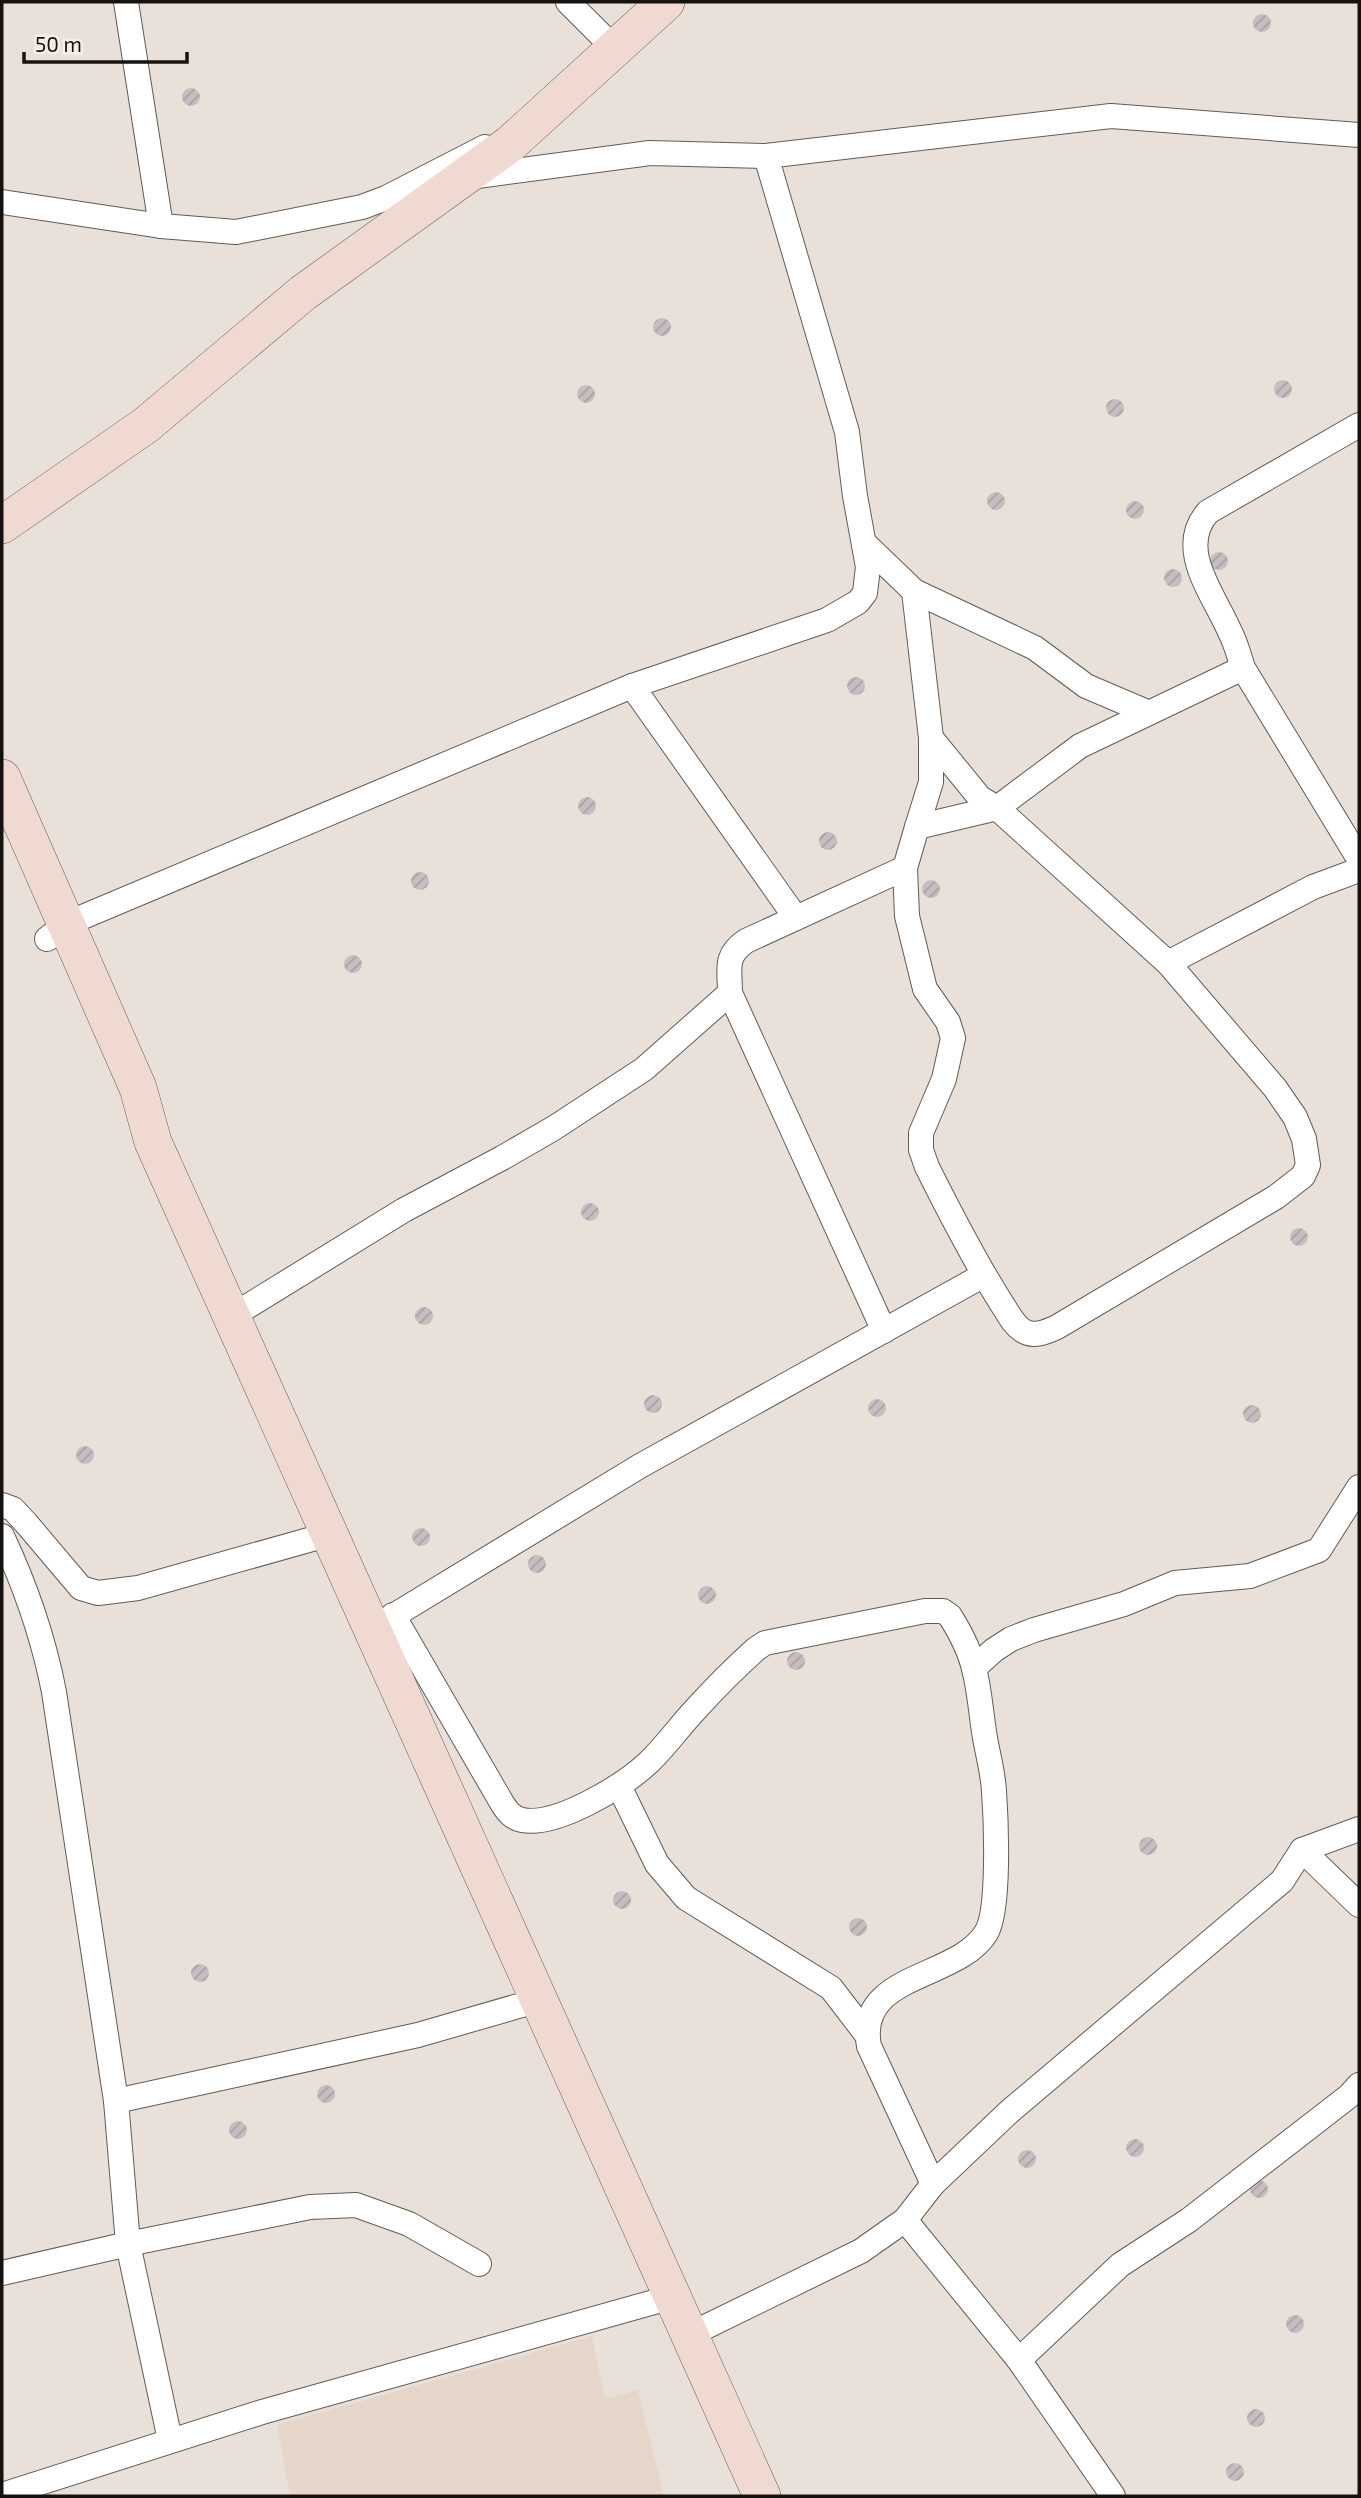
<svg xmlns="http://www.w3.org/2000/svg" width="1361" height="2498" viewBox="0 0 1361 2498" font-family="'Exo 2',sans-serif">
  <style>
    .built { fill: #e5d6c9 }
    .building { fill: url(#building-hatch) }
    .lines { fill: none; stroke-linecap: round; stroke-linejoin: round }
    .street-casing { stroke: #625b55; stroke-width: 26 }
    .secondary-casing { stroke: #625b55; stroke-width: 38 }
    .street { stroke: #fff; stroke-width: 24 }
    .secondary { stroke: #efd9d0; stroke-width: 37 }
  </style>
  <defs>
    <pattern id="building-hatch" width="6" height="6" patternUnits="userSpaceOnUse" patternTransform="scale(1.75)"><rect width="6" height="6" fill="#c7bcc0"/><path d="M-1 1l2-2M0 6l6-6M5 7l2-2" fill="none" stroke="#aaa1a4"/></pattern>
  </defs>
  <rect width="100%" height="100%" fill="#e9e1d9"/>
  <!-- built -->
  <path class="built" d="M592,2336L605,2399L638,2390L664,2496H290L277,2425Z"/>
  <!-- building -->
  <g class="building">
    <circle cx="1262" cy="23" r="9"/>
    <circle cx="191" cy="97" r="9"/>
    <circle cx="662" cy="327" r="9"/>
    <circle cx="1283" cy="389" r="9"/>
    <circle cx="586" cy="394" r="9"/>
    <circle cx="1115" cy="408" r="9"/>
    <circle cx="996" cy="501" r="9"/>
    <circle cx="1135" cy="510" r="9"/>
    <circle cx="1219" cy="561" r="9"/>
    <circle cx="1173" cy="578" r="9"/>
    <circle cx="856" cy="686" r="9"/>
    <circle cx="587" cy="806" r="9"/>
    <circle cx="828" cy="841" r="9"/>
    <circle cx="420" cy="881" r="9"/>
    <circle cx="931" cy="889" r="9"/>
    <circle cx="353" cy="964" r="9"/>
    <circle cx="590" cy="1212" r="9"/>
    <circle cx="1299" cy="1237" r="9"/>
    <circle cx="424" cy="1316" r="9"/>
    <circle cx="653" cy="1404" r="9"/>
    <circle cx="877" cy="1408" r="9"/>
    <circle cx="1252" cy="1414" r="9"/>
    <circle cx="85" cy="1455" r="9"/>
    <circle cx="421" cy="1537" r="9"/>
    <circle cx="537" cy="1564" r="9"/>
    <circle cx="707" cy="1595" r="9"/>
    <circle cx="796" cy="1661" r="9"/>
    <circle cx="1148" cy="1846" r="9"/>
    <circle cx="622" cy="1900" r="9"/>
    <circle cx="858" cy="1927" r="9"/>
    <circle cx="200" cy="1973" r="9"/>
    <circle cx="326" cy="2094" r="9"/>
    <circle cx="238" cy="2130" r="9"/>
    <circle cx="1135" cy="2148" r="9"/>
    <circle cx="1027" cy="2159" r="9"/>
    <circle cx="1259" cy="2189" r="9"/>
    <circle cx="1295" cy="2324" r="9"/>
    <circle cx="1256" cy="2418" r="9"/>
    <circle cx="1235" cy="2472" r="9"/>
  </g>
  <g class="lines">
    <defs>
      <g id="street">
        <path d="M126,2L161,226"/>
        <path d="M568,2L615,49"/>
        <path d="M470,177L650,153L766,156L1111,116L1359,135"/>
        <path d="M2,202L161,226L236,232L362,207L386,198L485,147"/>
        <path d="M1359,425L1208,512C1175,549 1215,596 1230,632C1236,643 1239,656 1243,668L1359,859"/>
        <path d="M864,543L914,591L1035,648L1086,686L1147,712"/>
        <path d="M914,591L931,738V782L917,827"/>
        <path d="M632,686L796,918"/>
        <path d="M905,868L907,916L925,989L948,1022L953,1038L944,1079L921,1133V1150L927,1167C950,1213 974,1260 1002,1304C1008,1313 1013,1324 1022,1330C1033,1338 1046,1332 1057,1327L1276,1197L1303,1176L1308,1165L1304,1139L1295,1117L1275,1088L1168,963L997,808L980,798L931,738"/>
        <path d="M47,939L66,924L632,686L827,620L858,602L865,593L868,567L855,496L847,432L766,156"/>
        <path d="M1168,963L1313,887L1359,870"/>
        <path d="M232,1316L404,1210L502,1158L554,1128L644,1069L730,993"/>
        <path d="M884,1331L730,993C730,969 724,956 746,941L905,868L917,827L997,808L1080,746L1243,668"/>
        <path d="M2,1505L13,1509L26,1523L81,1588L98,1593L138,1588L330,1534"/>
        <path d="M2,1536C26,1587 43,1635 54,1692L116,2101L128,2244L170,2440"/>
        <path d="M393,1615L502,1803C507,1811 512,1818 522,1820C557,1827 623,1786 648,1763C665,1747 679,1727 695,1710C714,1689 735,1668 756,1649L765,1643L925,1611H943L950,1616C960,1632 970,1651 974,1669C980,1691 981,1715 985,1738C988,1755 993,1773 994,1791C996,1819 1000,1911 986,1933C957,1980 855,1973 869,2046L933,2184"/>
        <path d="M380,1624L640,1466L984,1275"/>
        <path d="M974,1668L994,1650L1011,1639L1034,1630L1124,1604L1175,1583L1250,1576L1319,1550L1359,1487"/>
        <path d="M619,1786L657,1864L686,1898L831,1988L867,2035"/>
        <path d="M1302,1850L1359,1905"/>
        <path d="M116,2101L418,2035L539,2000"/>
        <path d="M905,2220L1019,2360L1113,2496"/>
        <path d="M2,2273L128,2244L310,2207L356,2205L409,2224L479,2264"/>
        <path d="M689,2335L861,2251L905,2220L933,2184L1010,2111L1282,1881L1302,1850L1359,1829"/>
        <path d="M1019,2360L1120,2265L1189,2220L1349,2096L1359,2085"/>
        <path d="M2,2495L262,2412L672,2297"/>
      </g>
      <g id="secondary">
        <path d="M2,525L146,425L303,293L510,144L666,2"/>
        <path d="M2,778L138,1088L153,1142L762,2496"/>
      </g>
    </defs>
    <!-- street casing -->
    <use href="#street" class="street-casing"/>
    <!-- secondary casing -->
    <use href="#secondary" class="secondary-casing"/>
    <!-- street -->
    <use href="#street" class="street"/>
    <!-- secondary -->
    <use href="#secondary" class="secondary"/>
  </g>
  <!-- border -->
  <rect width="1361" height="2498" fill="none" stroke="#151210" stroke-width="7"/>
  <!-- scale -->
  <path d="M24 52v10h163v-10" fill="none" stroke="#151210" stroke-width="3.5"/>
  <text x="35" y="52" font-size="21" fill="#151210" stroke="#f6eee6" stroke-width="5" paint-order="stroke">50 m</text>
</svg>
